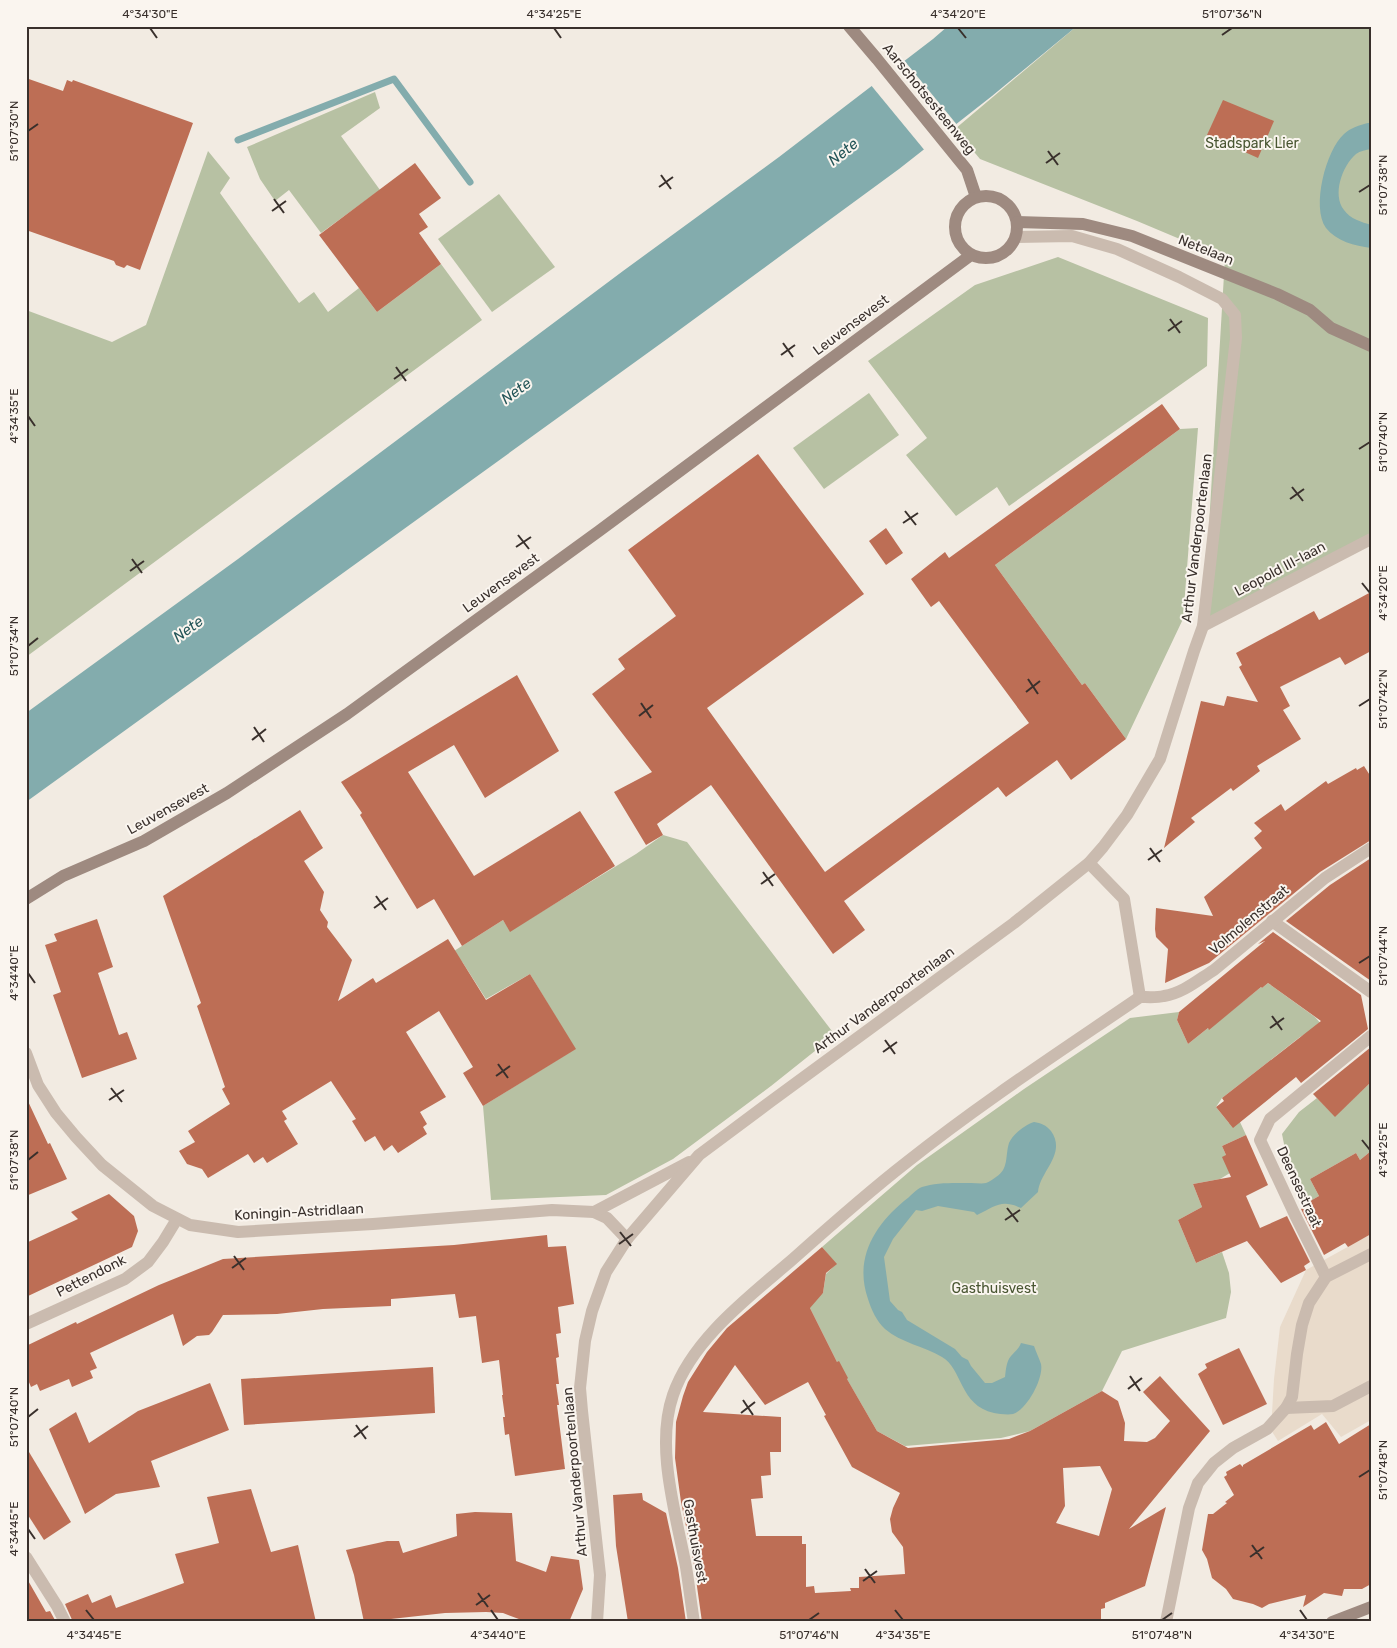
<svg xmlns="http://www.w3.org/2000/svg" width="1397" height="1648" viewBox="0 0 1397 1648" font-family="Rubik,sans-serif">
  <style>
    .green { fill: #b7c1a3 }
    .plaza { fill: #e9dbcb }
    .water { fill: #83acad }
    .pier { fill: #f2ebe2 }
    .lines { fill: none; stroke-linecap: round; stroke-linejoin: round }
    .stream { stroke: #83acad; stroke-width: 7 }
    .building { fill: #bd6e55; fill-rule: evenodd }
    .street { stroke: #cabbaf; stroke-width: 12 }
    .secondary { stroke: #9e8a80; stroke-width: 12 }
    .ticks { fill: none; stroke: #39302c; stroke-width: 2 }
    .labels { text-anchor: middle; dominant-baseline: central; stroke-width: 4; stroke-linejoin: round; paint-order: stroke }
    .street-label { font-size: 14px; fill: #39302c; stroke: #faf5ef }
    .park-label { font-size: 14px; fill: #495632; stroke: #faf5ef }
    .water-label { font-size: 15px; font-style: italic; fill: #245558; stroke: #faf5ef }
    .neatline { fill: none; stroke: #39302c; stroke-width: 2 }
    .ticks-label { font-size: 12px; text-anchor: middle; fill: #39302c }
  </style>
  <rect width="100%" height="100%" fill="#f2ebe2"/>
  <!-- green -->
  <g class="green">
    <path d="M1077,26H1371V533L1203,626L1225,258L1137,221L980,159L955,129Z"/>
    <path d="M375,92L380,108L341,136L380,190L321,233L289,190L275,201L260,179L247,147Z"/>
    <path d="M208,151L230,178L220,193L299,303L314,292L328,312L359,288L377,312L441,264L482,320L26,657V310L112,342L146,325Z"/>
    <path d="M499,194L555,267L492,312L438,239Z"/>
    <path d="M1058,257L1208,318L1207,366L1009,506L997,487L956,516L906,455L927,438L868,361L975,285Z"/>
    <path d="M869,393L899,435L824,489L793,448Z"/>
    <path d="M1198,428L1183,619L1126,739L1085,683L1082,685L995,565L1180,429Z"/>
    <path d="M663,835L687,842L835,1035L771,1086L673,1159L606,1195L491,1200L483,1106L575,1049L530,974L486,999L463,963L454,951L503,920L510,931L636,854Z"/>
    <path d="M1268,983L1315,1017L1322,1025L1300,1037L1222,1098L1216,1107L1229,1123L1240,1122L1246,1135L1222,1146L1226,1155L1230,1173L1220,1179L1193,1184L1202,1207L1178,1220L1196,1263L1222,1252L1229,1273L1231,1292L1226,1318L1122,1351L1102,1391L1030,1431L1001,1438L905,1446L877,1431L837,1362L808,1304L823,1293L826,1274L836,1264L822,1247L917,1165L1024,1089L1130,1018L1179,1012L1177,1020L1188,1044L1208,1028L1209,1029L1261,987L1262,988Z"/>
    <path d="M1371,1082V1151L1360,1160L1356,1153L1310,1179L1319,1196L1305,1204L1290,1174L1282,1134L1299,1112L1317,1098L1335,1116Z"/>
  </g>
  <!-- plaza -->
  <path class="plaza" d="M1371,1234V1420L1341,1437L1322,1414L1278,1441L1271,1430L1274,1379L1280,1327L1306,1270Z"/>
  <!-- water -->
  <g class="water">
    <path d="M948,26H1077L992,96L899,169L667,339L26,802V713L238,559L623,271L779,157L933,39Z"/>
    <path d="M1368,123H1371V149C1366,150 1360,151 1356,154C1342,166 1332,195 1344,210C1350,219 1362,222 1371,225V248C1355,246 1336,241 1326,228C1311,207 1326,150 1344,134C1350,128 1360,125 1368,123Z"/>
    <path d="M1034,1122C1041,1123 1046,1125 1051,1131C1067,1154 1040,1171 1038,1192L1021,1208C1001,1199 996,1206 977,1215L974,1212L938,1206L922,1211L916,1210L893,1239L884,1257L890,1301L898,1310L902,1312L907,1320L955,1349L962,1357L968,1360L971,1366L985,1383H992L1005,1377C1006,1370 1006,1362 1011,1356C1015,1351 1019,1349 1021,1343L1034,1346C1036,1352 1039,1358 1041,1364C1044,1378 1027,1410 1013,1414C1008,1415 999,1414 994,1413C959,1405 963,1369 942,1357C924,1346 901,1343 885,1329C877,1322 871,1309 868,1299C854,1259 874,1226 904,1201C910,1197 916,1189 922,1187C936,1182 956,1183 971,1183C976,1183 982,1184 986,1183C989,1182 993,1179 996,1177C1009,1169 1005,1156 1009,1143C1013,1134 1025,1125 1034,1122Z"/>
  </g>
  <!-- pier -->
  <path class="pier" d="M903,59L958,126L926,152L870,84Z"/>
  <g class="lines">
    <!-- stream -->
    <path class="stream" d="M238,140L394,79L470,182"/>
  </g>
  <!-- building -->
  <g class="building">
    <path d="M26,78L63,91L67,80L72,82L73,80L193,123L140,270L127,265L124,268L116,265L114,261L26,230Z"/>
    <path d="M1223,100L1274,121L1258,158L1207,135Z"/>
    <path d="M415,163L441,198L419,214L428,227L419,233L441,264L377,312L319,235Z"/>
    <path d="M1162,404L1180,429L995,565L1082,685L1085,683L1126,739L1071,780L1057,760L1006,797L998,787L844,901L865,930L833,954L711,785L657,824L663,835L646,845L614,792L652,772L592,694L625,669L618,659L676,616L628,550L758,454L864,594L707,708L825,872L1029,723L939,601L931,607L911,579L945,552L949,558Z"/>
    <path d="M886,528L903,553L886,565L869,541Z"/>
    <path d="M1371,592V651L1345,665L1340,657L1280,687L1290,706L1283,710L1301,739L1257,766L1260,771L1233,791L1231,788L1191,818L1195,822L1164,848L1201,701L1224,706L1227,696L1258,702L1239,667L1242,665L1236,653L1314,611L1319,620Z"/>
    <path d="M517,675L559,751L485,798L454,745L408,772L474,876L580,811L615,866L510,932L503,920L462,946L434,899L417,909L360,815L362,813L341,782Z"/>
    <path d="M1364,766L1371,777V840L1320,872L1209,963L1165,983L1168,949L1156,937L1155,929L1156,908L1213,916L1204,897L1262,848L1254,838L1262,831L1254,823L1281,804L1285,811L1326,781L1328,784L1356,768L1357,770Z"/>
    <path d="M300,810L323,848L304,861L324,892L320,910L328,922L327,927L352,960L338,1001L373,978L376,983L448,939L486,1000L530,974L576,1049L483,1106L463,1073L473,1067L439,1011L406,1032L446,1097L420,1112L427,1124L423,1127L427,1134L398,1153L392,1145L384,1151L375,1136L365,1142L352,1121L356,1119L331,1081L282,1111L287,1119L284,1121L298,1144L267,1163L263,1157L254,1163L248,1154L208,1178L202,1169L187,1164L179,1151L195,1142L188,1131L230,1104L222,1089L225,1087L197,1006L201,1003L163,896Z"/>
    <path d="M1371,858V981L1286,921L1330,885Z"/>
    <path d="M97,919L113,967L98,973L119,1035L127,1032L137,1059L82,1078L53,995L61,992L45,945L57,941L54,934Z"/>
    <path d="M1273,932L1361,995L1368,1029L1301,1083L1296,1077L1233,1128L1216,1107L1224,1101L1222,1098L1321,1021L1268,983L1262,988L1261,987L1209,1030L1208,1028L1188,1044L1177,1020L1179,1012L1265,941L1258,944Z"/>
    <path d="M1371,1047V1082L1335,1117L1313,1094Z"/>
    <path d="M26,1097L48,1144L50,1143L67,1179L26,1196Z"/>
    <path d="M1246,1135L1268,1185L1246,1196L1260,1228L1287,1216L1310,1262L1304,1266L1306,1270L1281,1283L1247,1241L1196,1263L1178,1220L1202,1207L1193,1184L1231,1177L1222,1157L1226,1155L1222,1146Z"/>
    <path d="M1371,1151V1234L1348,1247L1345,1243L1324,1255L1301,1209L1306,1207L1305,1204L1319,1196L1310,1179L1356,1153L1360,1160Z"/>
    <path d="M109,1194L134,1216L138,1231L132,1247L26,1297V1243L78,1219L71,1212Z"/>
    <path d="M547,1235L548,1247L566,1246L574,1304L558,1307L561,1333L556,1334L559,1357L556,1358L559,1384H556L559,1405H557L565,1469L515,1476L509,1434L505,1435L503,1417H505L502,1395H503L499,1360L482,1363L476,1316L459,1318L455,1294L391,1299V1306L323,1309L277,1314L223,1315L212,1332L209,1335L197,1336L183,1346L173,1314L90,1353L97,1368L90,1371L93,1378L72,1387L69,1379L40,1391L37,1384L31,1387L26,1375V1346L76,1322L77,1324L159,1285L223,1259L454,1245Z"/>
    <path d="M822,1247L837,1264L826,1273L823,1293L810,1308L837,1362L839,1361L848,1378L847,1379L877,1431L908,1448L1009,1439L1030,1431L1102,1391L1118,1401L1125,1423L1124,1441L1147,1442L1155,1438L1170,1421L1143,1392L1160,1376L1210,1431L1129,1529L1166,1507L1145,1586L1105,1603V1608L1101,1609V1622H702L694,1565L681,1502L675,1458L676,1422L683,1396L688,1382L707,1352L727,1328ZM735,1365L765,1405L808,1382L826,1415L824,1416L852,1467L900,1493L893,1508L890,1519L892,1532L903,1547L905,1574L859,1577V1588H850L851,1591L815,1593L814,1586L806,1587V1544H802V1536H756L751,1499L763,1498L761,1476L771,1475L770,1452H781V1417L703,1412ZM1100,1466L1112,1489L1099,1536L1056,1523L1065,1506L1063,1468Z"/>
    <path d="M1239,1348L1267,1404L1223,1425L1198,1374L1207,1368L1205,1364Z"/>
    <path d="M433,1367L435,1413L244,1425L241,1379Z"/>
    <path d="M210,1383L229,1430L151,1461L160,1487L116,1494L85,1514L49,1429L76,1412L89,1443L138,1411Z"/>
    <path d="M1326,1422L1339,1444L1371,1424V1584L1362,1589H1344L1342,1596L1324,1593L1303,1607L1306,1595L1269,1604L1262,1608L1253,1604L1233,1599L1226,1589L1212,1578L1207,1559L1202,1550L1208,1514H1213L1227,1503L1225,1502L1234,1495L1224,1477L1227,1475L1226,1472L1240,1464L1243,1467V1465L1311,1425L1314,1430Z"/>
    <path d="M26,1447L71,1522L44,1540L26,1512Z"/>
    <path d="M251,1489L271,1552L298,1545L316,1622H73L65,1604L88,1594L92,1603L111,1595L116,1608L184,1583L175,1554L219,1543L207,1497Z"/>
    <path d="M642,1493L643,1500L666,1513L678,1568L686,1622H628L616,1546L613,1495Z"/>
    <path d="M475,1512L512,1513L516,1561L546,1572L551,1556L579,1560L583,1589L569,1622H527L503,1613L486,1612L445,1613L364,1622L354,1575L346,1550L387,1541H399L403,1553L457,1536L456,1514Z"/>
    <path d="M26,1577L46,1612L50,1611L56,1622H26Z"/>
  </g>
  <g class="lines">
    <!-- street -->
    <g class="street">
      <path d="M1203,626L1371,539"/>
      <path d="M1089,863L1124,899L1140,997"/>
      <path d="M1272,921L1371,992"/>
      <path d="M1140,997C1147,997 1156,998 1164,996C1183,993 1198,980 1214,970L1325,878L1371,848"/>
      <path d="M26,1053L38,1085L56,1113L76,1137L102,1165L153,1206L190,1225L238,1232L373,1224L552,1210L594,1212L607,1218L627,1239"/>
      <path d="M594,1212L689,1162"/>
      <path d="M1326,1277L1295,1215L1260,1140L1270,1119L1371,1036"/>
      <path d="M26,1324L125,1279L148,1262L163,1242L177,1219"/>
      <path d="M1286,1408L1333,1406L1371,1386"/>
      <path d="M26,1557L57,1606L65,1622"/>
      <path d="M597,1622L600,1575L582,1411L580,1388L585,1341L592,1311L606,1272L627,1239L699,1155L770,1102L1014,923L1089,863L1103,847L1127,815L1160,759L1194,651L1203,626L1236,338L1235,315L1222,299L1179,277L1117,249L1072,236L1016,237"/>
      <path d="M694,1622C691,1604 689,1585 686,1567C676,1514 655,1447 673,1395C692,1339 750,1296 793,1259C830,1226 867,1193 907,1162C981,1103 1061,1051 1140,997"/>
      <path d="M1166,1622L1189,1508L1198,1483L1214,1463L1233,1448L1267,1429L1286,1408L1292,1397L1297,1354L1302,1325L1309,1303L1326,1277L1371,1254"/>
    </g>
    <!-- secondary -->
    <g class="secondary">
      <path d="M849,26L877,59L967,170L976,197"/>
      <circle cx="986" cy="227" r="31"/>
      <path d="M1017,222L1083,224L1132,236L1277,294L1310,310L1331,328L1371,346"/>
      <path d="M26,899L63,876L144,841L227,793L347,714L599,531L971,255"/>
      <path d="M1332,1622L1371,1607"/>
    </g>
  </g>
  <!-- ticks -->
  <path class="ticks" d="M150,28L157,38M554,28L561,38M958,28L966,38M1222,35L1232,28M28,131L38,124M1048,151L1058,165M1046,163L1060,153M661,175L671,189M659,187L673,177M1359,192L1370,185M274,199L284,213M272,211L286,201M1170,319L1180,333M1168,331L1182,321M783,343L793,357M781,355L795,345M396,367L406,381M394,379L408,369M28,416L35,426M1359,449L1370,442M1292,487L1303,501M1290,499L1304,489M905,511L916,525M903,523L918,513M518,535L529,549M516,547L531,537M132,559L142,573M130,571L144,561M1362,583L1370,593M28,646L38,638M1028,679L1038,694M1026,692L1040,681M641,703L651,718M1359,706L1370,699M639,716L653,705M254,727L264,742M252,740L266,729M1150,848L1160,862M1148,860L1162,850M763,872L773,886M761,884L775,874M376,896L386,910M374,908L388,898M1359,963L1370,956M28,973L35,983M1272,1016L1282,1030M1270,1028L1284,1018M885,1040L895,1054M883,1052L897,1042M498,1064L508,1078M496,1076L510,1066M111,1088L122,1102M109,1100L124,1090M1362,1140L1370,1150M28,1160L38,1152M1007,1208L1018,1222M1005,1220L1020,1210M620,1232L631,1246M619,1244L633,1234M234,1256L244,1270M232,1268L246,1258M1130,1376L1140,1391M1128,1389L1142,1378M743,1400L753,1415M741,1413L755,1402M28,1417L38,1409M356,1425L366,1439M354,1437L368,1426M1359,1477L1370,1470M28,1529L35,1539M1252,1545L1262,1559M1250,1557L1264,1547M865,1569L875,1583M863,1581L877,1571M478,1593L488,1607M476,1605L490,1595M86,1610L94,1620M491,1610L498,1620M895,1610L903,1620M1300,1610L1307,1620M809,1620L819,1613M1162,1620L1172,1613"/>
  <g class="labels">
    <!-- street labels -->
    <g class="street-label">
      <text transform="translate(929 99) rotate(51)">Aarschotsesteenweg</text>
      <text transform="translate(1206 250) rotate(22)">Netelaan</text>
      <text transform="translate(851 325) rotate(-37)">Leuvensevest</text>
      <text transform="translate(1197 538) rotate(-83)">Arthur Vanderpoortenlaan</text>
      <text transform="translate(1280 569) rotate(-28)">Leopold III-laan</text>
      <text transform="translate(501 583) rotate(-36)">Leuvensevest</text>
      <text transform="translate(168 809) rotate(-29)">Leuvensevest</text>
      <text transform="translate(1249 920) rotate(-40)">Volmolenstraat</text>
      <text transform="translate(884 1000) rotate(-36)">Arthur Vanderpoortenlaan</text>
      <text transform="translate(1299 1187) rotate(65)">Deensestraat</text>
      <text transform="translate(299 1212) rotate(-3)">Koningin-Astridlaan</text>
      <text transform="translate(91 1276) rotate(-27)">Pettendonk</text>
      <text transform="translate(575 1472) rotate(-95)">Arthur Vanderpoortenlaan</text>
      <text transform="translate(695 1541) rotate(80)">Gasthuisvest</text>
    </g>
    <!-- park labels -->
    <g class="park-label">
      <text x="1252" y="143">Stadspark Lier</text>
      <text x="994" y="1288">Gasthuisvest</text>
    </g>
    <!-- water labels -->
    <g class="water-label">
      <text transform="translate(843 152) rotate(-39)">Nete</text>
      <text transform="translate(516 391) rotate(-36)">Nete</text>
      <text transform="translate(188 629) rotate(-36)">Nete</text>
    </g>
  </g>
  <!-- border -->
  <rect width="1397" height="1648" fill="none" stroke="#faf5ef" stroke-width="55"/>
  <rect x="28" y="28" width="1342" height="1592" class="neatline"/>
  <g class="ticks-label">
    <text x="150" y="18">4°34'30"E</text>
    <text x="554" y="18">4°34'25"E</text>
    <text x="958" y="18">4°34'20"E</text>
    <text x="1232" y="18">51°07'36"N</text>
    <text transform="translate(14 131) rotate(-90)" y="4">51°07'30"N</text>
    <text transform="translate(1383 185) rotate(-90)" y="4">51°07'38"N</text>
    <text transform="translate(14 416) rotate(-90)" y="4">4°34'35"E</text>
    <text transform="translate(1383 442) rotate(-90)" y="4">51°07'40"N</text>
    <text transform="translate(1383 593) rotate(-90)" y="4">4°34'20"E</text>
    <text transform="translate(14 646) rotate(-90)" y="4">51°07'34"N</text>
    <text transform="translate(1383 699) rotate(-90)" y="4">51°07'42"N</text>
    <text transform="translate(1383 956) rotate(-90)" y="4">51°07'44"N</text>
    <text transform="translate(14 973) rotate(-90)" y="4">4°34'40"E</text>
    <text transform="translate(1383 1150) rotate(-90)" y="4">4°34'25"E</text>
    <text transform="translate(14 1160) rotate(-90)" y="4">51°07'38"N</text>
    <text transform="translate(14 1417) rotate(-90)" y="4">51°07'40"N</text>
    <text transform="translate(1383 1470) rotate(-90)" y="4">51°07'48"N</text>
    <text transform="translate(14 1529) rotate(-90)" y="4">4°34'45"E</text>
    <text x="94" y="1639">4°34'45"E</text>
    <text x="498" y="1639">4°34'40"E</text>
    <text x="809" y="1639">51°07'46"N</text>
    <text x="903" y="1639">4°34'35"E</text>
    <text x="1162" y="1639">51°07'48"N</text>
    <text x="1307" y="1639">4°34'30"E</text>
  </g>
</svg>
